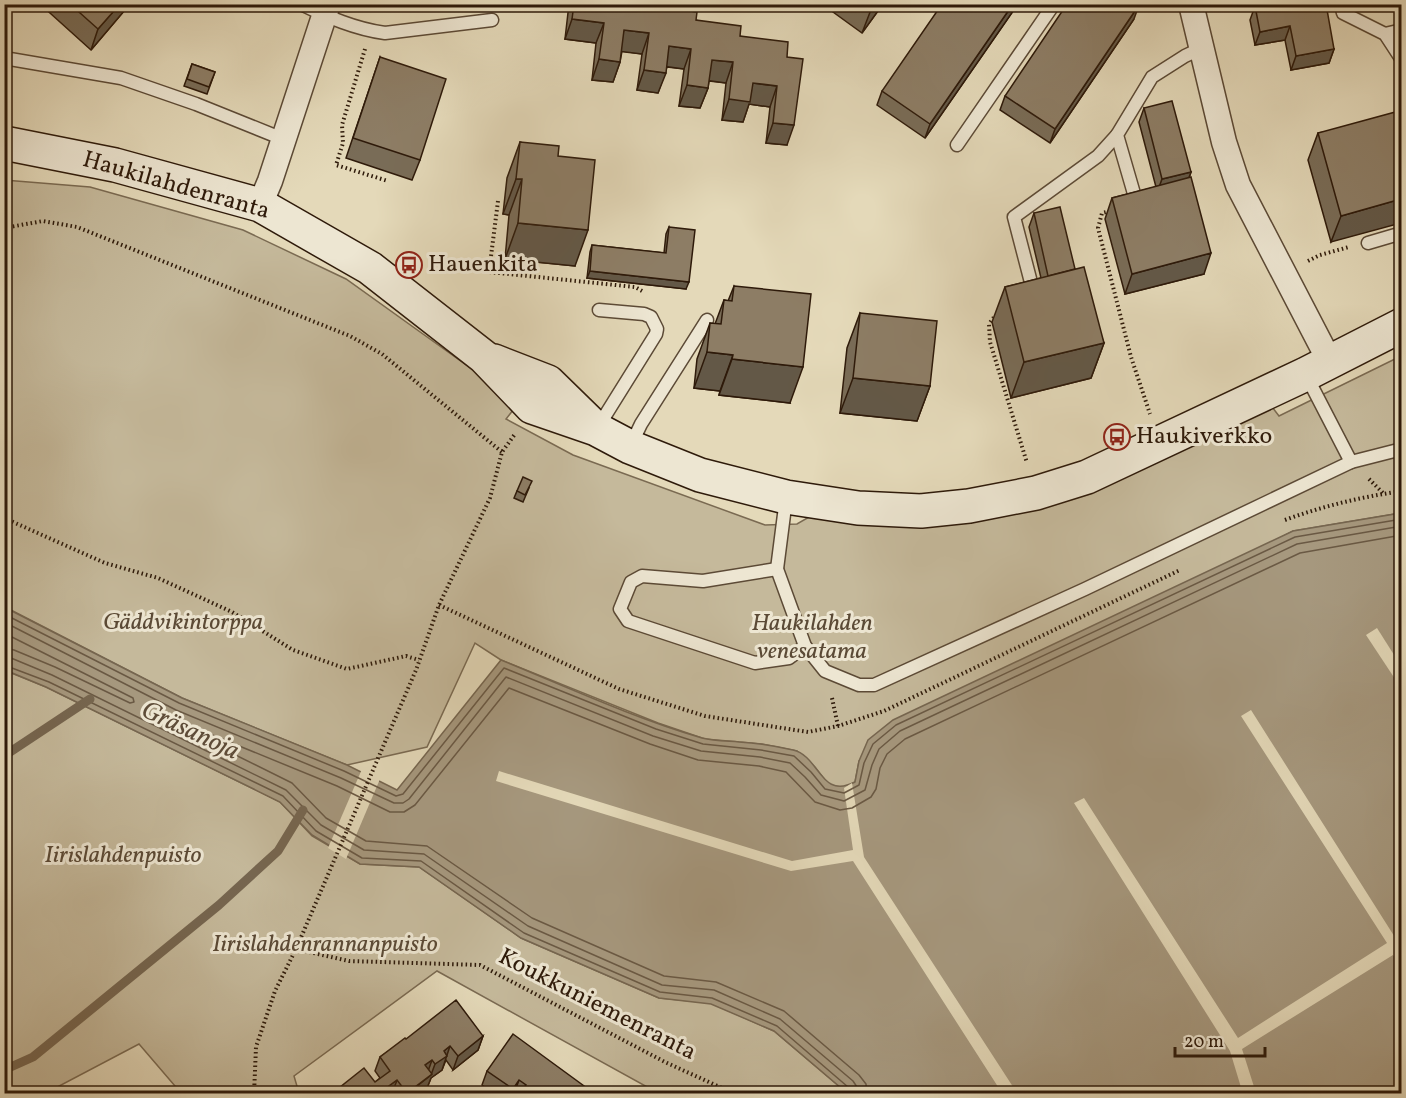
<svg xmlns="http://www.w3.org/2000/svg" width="1406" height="1098" viewBox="0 0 1406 1098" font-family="Vollkorn,serif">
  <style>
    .green { fill: #c5b99b; stroke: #7a6a52; stroke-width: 1.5 }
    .water { fill: #a6987e; stroke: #766650; stroke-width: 1.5 }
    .pier { fill: #e4d9b9 }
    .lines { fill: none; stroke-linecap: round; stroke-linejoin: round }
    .shore { stroke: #6a5944; stroke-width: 1.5 }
    .stream { stroke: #766650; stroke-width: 9 }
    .lane-casing { stroke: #5c4a36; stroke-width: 15 }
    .street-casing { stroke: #5c4a36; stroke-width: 27 }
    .secondary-casing { stroke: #2e1a0a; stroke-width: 36 }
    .path { stroke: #2e1a0a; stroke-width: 4; stroke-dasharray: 1.5 3; stroke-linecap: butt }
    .lane { stroke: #ede6d2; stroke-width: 12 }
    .street { stroke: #ede6d2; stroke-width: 24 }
    .secondary { stroke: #ede6d2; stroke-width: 33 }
    .wall { fill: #796c57; stroke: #2e1a0a; stroke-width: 1.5 }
    .shaded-wall { fill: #635847; stroke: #2e1a0a; stroke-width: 1.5 }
    .building { fill: #8d7d65; stroke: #2e1a0a; stroke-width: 1.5 }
    .labels { text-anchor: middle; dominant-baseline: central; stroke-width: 6; stroke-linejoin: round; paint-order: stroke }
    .street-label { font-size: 24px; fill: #2e1a0a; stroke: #ede6d2 }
    .poi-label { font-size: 24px; fill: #2e1a0a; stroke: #ede6d2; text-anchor: start }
    .park-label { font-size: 24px; font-style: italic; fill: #5b4a36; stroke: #ede6d2 }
    .water-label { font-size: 26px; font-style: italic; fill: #5e4c38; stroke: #ede6d2 }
  </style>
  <rect width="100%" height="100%" fill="#e4d9b9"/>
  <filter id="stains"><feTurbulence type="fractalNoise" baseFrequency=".00333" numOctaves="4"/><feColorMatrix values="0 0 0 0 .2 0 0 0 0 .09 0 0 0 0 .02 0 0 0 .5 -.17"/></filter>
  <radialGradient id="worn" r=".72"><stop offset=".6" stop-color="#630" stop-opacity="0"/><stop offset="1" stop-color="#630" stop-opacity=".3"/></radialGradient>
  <!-- green -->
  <g class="green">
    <path d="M4,180L90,187L243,230L346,279L476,372L514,409L506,419L573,455L765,525L797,524L809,517L894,522L1269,403L1279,416L1401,356V513L1293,531L859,761L855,782L844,788L829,785L815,767L797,751L762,744L705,739L658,723L501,660L475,643L427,747L347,765L182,698L5,607Z"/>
    <path d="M4,670L46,687L280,802L312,836L360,864L419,867L521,938L659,998L711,1003L774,1031L847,1093H658L437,971L294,1076L299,1093H181L139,1044L46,1093H5Z"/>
  </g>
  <!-- water -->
  <path class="water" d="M1401,513V1093H847L774,1031L711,1004L659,998L521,938L419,867L360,864L312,835L280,802L46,687L5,670L4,607L182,698L347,765L397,790L501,660C567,687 634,718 702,738C714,741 727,741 739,742C757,743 775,746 793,750C820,756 820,800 855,782L859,761L868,740L893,720L1293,531Z"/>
  <!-- pier -->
  <g class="pier">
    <path d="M1377,628L1401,666V688L1366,635Z"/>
    <path d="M1251,710L1396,939L1401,936L1402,968L1393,955L1242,1049L1256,1093L1243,1094L1230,1051L1074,803L1084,798L1238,1038L1387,943L1241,716Z"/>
    <path d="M362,769L380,779L346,859L328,848Z"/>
    <path d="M499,771L792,861L853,850L844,788L852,783L864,857L1017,1093H1002L853,861L791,871L496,781Z"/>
  </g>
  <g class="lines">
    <!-- shore -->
    <g class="shore">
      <path d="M4,614L179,703L344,771L396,796L403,794L504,668L656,729L703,744L761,750L794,756L811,772L825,789L844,793L859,785L864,763L873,744L896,725L1295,537L1402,519"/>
      <path d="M4,622L176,710L341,778L394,803H403L409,799L506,677L653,736L701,751L760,757L790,763L805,777L821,795L844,801L865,790L872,765L879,749L900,731L1297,544L1402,526"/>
      <path d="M4,633L133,698L134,702L130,703L55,667L14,650L4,648"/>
      <path d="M4,657L11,658L52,675L286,790L321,825L364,850L424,854L528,926L662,985L714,990L780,1019L853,1081L857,1087L858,1094"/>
      <path d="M4,665L49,682L283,796L316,831L362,858L421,861L524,933L660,992L712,998L777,1026L848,1087L850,1094"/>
      <path d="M867,1094L866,1084L859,1075L784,1011L716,982L664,976L532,918L427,846L366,841L326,818L292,783L181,728L179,724L183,723L337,786L390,812H404L415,805L509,688L650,744L698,760L759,766L786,772L815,802L840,810L852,808L871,797L876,789L880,768L887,754L905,739L1300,553L1402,535"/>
    </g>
    <!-- stream -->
    <g class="stream">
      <path d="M4,756L90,699"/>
      <path d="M4,1070L33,1057L219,905L278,851L303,810"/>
    </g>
    <defs>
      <g id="lane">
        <path d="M301,4C328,17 355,29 385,33L492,20"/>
        <path d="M1341,4L1343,13L1385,34L1402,60"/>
        <path d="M1385,34L1402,30"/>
        <path d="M4,58L121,78L196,104L283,139"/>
        <path d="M957,145L1054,4"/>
        <path d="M1137,204L1117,135L1152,77L1185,56L1202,48"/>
        <path d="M1368,243L1402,233"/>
        <path d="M1034,294L1014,217L1098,156L1117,135"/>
        <path d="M1306,375L1351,462"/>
        <path d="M598,427L656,334L657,329L651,317L644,314L599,310"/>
        <path d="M630,447L641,424L707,320"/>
        <path d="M786,499L777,569L805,646L825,671L859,685H874L1085,589L1351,462L1402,449"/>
        <path d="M777,569L703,581L642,576L631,582L620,609L628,621L755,663L789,658L805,646"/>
      </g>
      <g id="street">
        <path d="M1191,4L1224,142L1238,185L1330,362"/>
        <path d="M260,205L270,181L328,4"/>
      </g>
      <g id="secondary">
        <path d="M4,143L115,165L260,205L370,268L484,357L532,407L596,429L630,447L700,475L786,497L858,508L921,511L969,506L1036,493L1087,477L1306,374L1402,325"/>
        <path d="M494,361L548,382L590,423"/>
      </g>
    </defs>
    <!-- lane casing -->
    <use href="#lane" class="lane-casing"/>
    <!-- street casing -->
    <use href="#street" class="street-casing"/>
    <!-- secondary casing -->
    <use href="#secondary" class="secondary-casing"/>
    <!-- path -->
    <g class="path">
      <path d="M365,49L342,125L343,143L336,165L388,181"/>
      <path d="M498,201L489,272L635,287L642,291"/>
      <path d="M1110,211L1102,213L1098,228L1131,357L1150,414"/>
      <path d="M4,228L43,221L77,227L350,336L382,354L502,452"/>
      <path d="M1308,261L1320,255L1349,247"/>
      <path d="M998,316L994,317L989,324L990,342L1027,463"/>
      <path d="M1369,479L1384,494"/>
      <path d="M4,518L105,563L158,578L232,612L293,650L347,669L406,656L419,660"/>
      <path d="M1285,520C1323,506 1361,497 1402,491"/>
      <path d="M439,605L619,689L705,716L808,732L838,726L884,711L1180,570"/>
      <path d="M832,698L838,726"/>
      <path d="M296,949L349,961L480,965L665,1062L735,1094"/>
      <path d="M254,1094L256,1047L275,991L296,949L416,670L439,605L490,498L502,452L515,434"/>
    </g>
    <!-- lane -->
    <use href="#lane" class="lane"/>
    <!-- street -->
    <use href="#street" class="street"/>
    <!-- secondary -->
    <use href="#secondary" class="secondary"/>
  </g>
  <!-- wall -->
  <g class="wall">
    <path d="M40,4H130L91,50Z"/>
    <path d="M569,4H653V6L696,20L740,36L787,57V145L766,143L770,107L749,104L743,122L722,120L726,83L709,81L708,88L700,108L679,106L684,69L667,67L658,93L637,90L642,54L622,51L620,62L613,82L592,80L596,43L565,39Z"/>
    <path d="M836,4H883L862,33L833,12Z"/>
    <path d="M1018,4L925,138L877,105L882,91Z"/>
    <path d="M1255,6L1334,49L1329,63L1291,70L1285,40L1255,45L1250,20Z"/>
    <path d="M1134,19L1050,143L1000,110L1005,96Z"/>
    <path d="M380,57L420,160L412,180L346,158Z"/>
    <path d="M192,64L215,72L207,94L184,86Z"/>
    <path d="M1144,108L1191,172L1189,178L1204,274L1125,294L1105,219L1112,198L1156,187L1139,122Z"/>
    <path d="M1401,121L1331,242L1308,160L1318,133Z"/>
    <path d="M520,142L558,156L575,266L505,259L509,215L503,214L507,178Z"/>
    <path d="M1034,213L1075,269L1104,343L1091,378L1011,398L992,322L1005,287L1041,278L1029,227Z"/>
    <path d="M669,227L686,289L587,278L590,252L592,245L664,253L666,234Z"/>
    <path d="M734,286L790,403L719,395L720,391L694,388L697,359L710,323L715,324L724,300L728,301Z"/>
    <path d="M860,313L930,386L917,421L840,413L847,348Z"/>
    <path d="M529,488L523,502L514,498L517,491Z"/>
    <path d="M483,1036L478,1050L453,1070L446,1060L442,1070L431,1078L427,1088L420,1094H337L339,1088L375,1082L380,1078L375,1071L380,1057L406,1039Z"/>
    <path d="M487,1071L595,1094H494L482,1085Z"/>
  </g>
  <!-- shaded-wall -->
  <g class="shaded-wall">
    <path d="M120,4H130L91,50L98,29Z"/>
    <path d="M874,4H883L862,33L872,7Z"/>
    <path d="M1013,4H1018L925,138L930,124Z"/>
    <path d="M1139,5L1134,19L1050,143L1055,129Z"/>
    <path d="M572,19L604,23L596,43L565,39Z"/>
    <path d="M1290,26L1285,40L1255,45L1260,32Z"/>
    <path d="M624,30L649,33L642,54L617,51Z"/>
    <path d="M669,46L691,49L684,69L662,66Z"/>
    <path d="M1334,49L1329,63L1291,70L1296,56Z"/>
    <path d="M599,59L620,62L613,82L592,80Z"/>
    <path d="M712,60L733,62L726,83L704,80Z"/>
    <path d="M644,70L666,73L658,93L637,90Z"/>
    <path d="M753,83L777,86L770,107L749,104L743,122L722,120L729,99Z"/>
    <path d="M687,85L708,88L700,108L679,106Z"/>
    <path d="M773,123L794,125L787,145L766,143Z"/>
    <path d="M1191,172L1186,186L1157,193L1162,179Z"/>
    <path d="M516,179H522L509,215L503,214Z"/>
    <path d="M1401,199V223L1331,242L1341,216Z"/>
    <path d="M518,223L588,230L575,266L505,259Z"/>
    <path d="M1211,253L1204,274L1125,294L1132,274Z"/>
    <path d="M590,271L689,282L686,289L587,278Z"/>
    <path d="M1104,343L1091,378L1011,398L1024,362Z"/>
    <path d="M707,352L733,355L720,391L694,388Z"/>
    <path d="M732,359L803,367L790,403L719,395Z"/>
    <path d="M853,378L930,386L917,421L840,413Z"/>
    <path d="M483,1036L478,1050L453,1070L458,1056Z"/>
    <path d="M450,1046L442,1070L431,1078L427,1088L420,1094H407L431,1075L435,1064L444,1051Z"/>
    <path d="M432,1060L427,1074L425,1065Z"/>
    <path d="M397,1080L392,1094H381L382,1091Z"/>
    <path d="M519,1080L514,1094H511L513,1089Z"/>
  </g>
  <!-- building -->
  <g class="building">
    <path d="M70,4H120L98,29Z"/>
    <path d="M574,4H653V6L697,12L696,20L741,26L740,36L788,42L787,57L803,59L794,125L773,123L777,86L753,83L750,102L729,99L733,62L712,60L708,88L687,85L691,49L669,46L666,73L644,70L649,33L624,30L620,62L599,59L604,23L572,19Z"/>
    <path d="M942,4H1013L930,124L882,91Z"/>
    <path d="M1067,4H1137L1139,5L1055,129L1005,96Z"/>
    <path d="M1262,4H1326L1334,49L1296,56L1290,26L1260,32L1255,6Z"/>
    <path d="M380,57L446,79L420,160L353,138Z"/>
    <path d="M192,64L215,72L209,87L187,79Z"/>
    <path d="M1172,101L1191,172L1162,179L1144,108Z"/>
    <path d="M1399,111L1401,121V199L1341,216L1318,133Z"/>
    <path d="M520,142L559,146L558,156L595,160L588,230L518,223L522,179H516Z"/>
    <path d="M1191,177L1211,253L1132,274L1112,198Z"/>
    <path d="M1060,207L1075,269L1048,276L1034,213Z"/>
    <path d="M669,227L695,230L689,282L590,271L592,245L666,253Z"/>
    <path d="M1084,267L1104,343L1024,362L1005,287Z"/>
    <path d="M734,286L811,294L803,367L732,359L733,355L707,352L710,323L721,324L724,300L732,301Z"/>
    <path d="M860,313L937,321L930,386L853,378Z"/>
    <path d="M523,477L532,481L525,495L517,491Z"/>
    <path d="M456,1000L483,1036L458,1056L450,1046L444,1051L447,1056L435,1064L432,1060L425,1065L432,1074L407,1093L397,1080L382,1091L383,1094H343L339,1088L364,1068L375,1082L390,1071L380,1057L405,1038L406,1039Z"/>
    <path d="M513,1034L595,1094H528L523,1089L526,1085L519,1080L513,1089L487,1071Z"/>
  </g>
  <!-- icons -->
  <defs>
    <symbol id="bus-ring" viewBox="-11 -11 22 22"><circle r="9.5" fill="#ede6d2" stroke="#8f2418" stroke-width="1.5"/><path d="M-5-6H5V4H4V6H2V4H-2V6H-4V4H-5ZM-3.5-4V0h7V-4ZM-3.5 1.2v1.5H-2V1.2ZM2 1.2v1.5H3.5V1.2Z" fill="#8f2418"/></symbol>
  </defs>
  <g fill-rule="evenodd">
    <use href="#bus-ring" x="394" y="250" width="30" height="30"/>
    <use href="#bus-ring" x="1102" y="422" width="30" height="30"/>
  </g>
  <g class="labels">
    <!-- street labels -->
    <g class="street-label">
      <text transform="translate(176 186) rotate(16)">Haukilahdenranta</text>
      <text transform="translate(597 1005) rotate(27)">Koukkuniemenranta</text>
    </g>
    <!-- poi labels -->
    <g class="poi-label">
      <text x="428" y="265">Hauenkita</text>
      <text x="1136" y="437">Haukiverkko</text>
    </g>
    <!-- park labels -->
    <g class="park-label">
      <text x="183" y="623">Gäddvikintorppa</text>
      <text x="812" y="624">Haukilahden<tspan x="812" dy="28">venesatama</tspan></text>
      <text x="123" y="856">Iirislahdenpuisto</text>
      <text x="325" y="945">Iirislahdenrannanpuisto</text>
    </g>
    <!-- water labels -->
    <g class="water-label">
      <text transform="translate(190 731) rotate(25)">Gräsanoja</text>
    </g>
  </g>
  <!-- margin -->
  <rect width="1406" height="1098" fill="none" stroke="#e4d9b9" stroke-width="24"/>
  <rect x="6" y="6" width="1394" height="1086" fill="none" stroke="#2e1a0a" stroke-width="3"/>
  <rect x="12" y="12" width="1382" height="1074" fill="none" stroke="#2e1a0a" stroke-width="1.5"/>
  <!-- scale -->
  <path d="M1175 1047v9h90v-9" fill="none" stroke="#2e1a0a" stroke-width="3"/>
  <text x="1184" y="1047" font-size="18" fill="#2e1a0a" stroke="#ede6d2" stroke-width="4.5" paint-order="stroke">20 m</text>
  <rect width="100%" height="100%" filter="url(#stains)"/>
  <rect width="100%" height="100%" fill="url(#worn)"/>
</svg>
